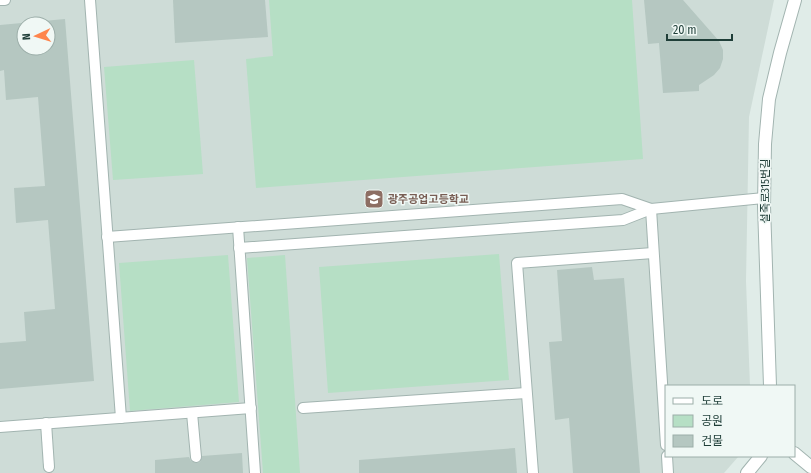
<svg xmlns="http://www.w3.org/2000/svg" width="811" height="473" viewBox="0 0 811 473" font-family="'Fira Sans Condensed','Noto Sans KR',sans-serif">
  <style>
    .built { fill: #cedcd7; fill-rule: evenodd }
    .green { fill: #b6dfc5 }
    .building { fill: #b5c7c1; fill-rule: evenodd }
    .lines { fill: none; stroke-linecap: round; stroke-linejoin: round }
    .lane-casing { stroke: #a2b4b0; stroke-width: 12 }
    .street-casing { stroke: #a2b4b0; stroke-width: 14 }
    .lane { stroke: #fff; stroke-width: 10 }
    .street { stroke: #fff; stroke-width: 12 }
    .labels { text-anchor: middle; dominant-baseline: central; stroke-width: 3; stroke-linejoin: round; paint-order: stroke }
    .street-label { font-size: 11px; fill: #1f3e38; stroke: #f0f8f5 }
    .education-label { font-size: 11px; font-weight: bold; fill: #785e54; stroke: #f0f8f5; text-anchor: start }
  </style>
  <rect width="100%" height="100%" fill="#e0ece8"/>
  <!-- built -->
  <path class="built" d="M0,0H774L749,117L746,281L750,386H666V456H738V457L724,473H0ZM24,24H48V48H24Z"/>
  <!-- green -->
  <g class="green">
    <path d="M269,0H632L643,159L256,188L246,59L273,56Z"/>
    <path d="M194,60L203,174L113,180L104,67Z"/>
    <path d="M499,254L509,380L328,393L319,267Z"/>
    <path d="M228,255L239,402L130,411L119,263Z"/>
    <path d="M285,255L300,473H263L247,258Z"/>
  </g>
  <!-- building -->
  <g class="building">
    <path d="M173,0H265L268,37L175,43Z"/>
    <path d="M644,0H683L719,41L723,50V59L720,68L714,75L699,85V91L663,93L659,43L648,44Z"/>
    <path d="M65,19L94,381L0,389V343L26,341L24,312L55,309L48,220L16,223L14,188L45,186L38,97L6,100L4,70L0,71V25ZM24,24H48V48H24Z"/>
    <path d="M592,267L594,280L624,278L640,473H573L569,418L555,420L549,342L562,341L557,270Z"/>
    <path d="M515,448L517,473H359V460Z"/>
    <path d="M242,453L243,473H155V460L189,457L191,461L196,463L200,462L202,456Z"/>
  </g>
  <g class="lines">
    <defs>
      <g id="lane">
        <path d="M0,0H5"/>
        <path d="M90,0L121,418"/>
        <path d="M651,209L666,445"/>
        <path d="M238,227L255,473"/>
        <path d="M107,237L622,199L651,209"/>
        <path d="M239,248L623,220L651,209L764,198"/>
        <path d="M303,408L526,393"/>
        <path d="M192,413L196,457"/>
        <path d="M46,423L49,467"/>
        <path d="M0,427L251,408"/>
        <path d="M667,456L668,473"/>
        <path d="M533,473L517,263L653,253"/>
      </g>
      <g id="street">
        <path d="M770,386L764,206L765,144L769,99L780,53L795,0"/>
        <path d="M794,453L811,467"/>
        <path d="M747,473L761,456"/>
      </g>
    </defs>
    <!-- lane casing -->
    <use href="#lane" class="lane-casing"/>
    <!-- street casing -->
    <use href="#street" class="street-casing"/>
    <!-- lane -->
    <use href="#lane" class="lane"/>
    <!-- street -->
    <use href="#street" class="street"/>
  </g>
  <!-- icons -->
  <defs>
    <symbol id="school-square" viewBox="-11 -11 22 22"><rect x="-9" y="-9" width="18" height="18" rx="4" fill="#8d6e63" stroke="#f0f8f5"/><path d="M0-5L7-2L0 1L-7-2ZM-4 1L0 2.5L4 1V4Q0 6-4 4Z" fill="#fff"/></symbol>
  </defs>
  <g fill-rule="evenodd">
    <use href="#school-square" x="363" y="188" width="22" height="22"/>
  </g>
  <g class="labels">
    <!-- street labels -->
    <g class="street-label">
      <text transform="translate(765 191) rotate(-90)">설죽로315번길</text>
    </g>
    <!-- education labels -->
    <g class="education-label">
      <text x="388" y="199">광주공업고등학교</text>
    </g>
  </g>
  <!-- legend -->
  <rect x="665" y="385" width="130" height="72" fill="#f0f8f5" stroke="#9caea9"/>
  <rect x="673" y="398" width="20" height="6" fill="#ffffff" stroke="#9caea9"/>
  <text x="701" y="405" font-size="12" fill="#1f3e38">도로</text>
  <rect x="673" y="415" width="20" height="12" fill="#b6dfc5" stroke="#9caea9"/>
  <text x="701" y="425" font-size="12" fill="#1f3e38">공원</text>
  <rect x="673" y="435" width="20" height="12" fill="#b5c7c1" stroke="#9caea9"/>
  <text x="701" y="445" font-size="12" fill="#1f3e38">건물</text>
  <!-- north arrow -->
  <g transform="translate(36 36) rotate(266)"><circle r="19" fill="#f0f8f5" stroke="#9caea9"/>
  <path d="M0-3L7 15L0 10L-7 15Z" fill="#fe854c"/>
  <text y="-6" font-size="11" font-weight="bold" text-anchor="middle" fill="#1f3e38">N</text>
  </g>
  <!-- scale -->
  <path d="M667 34v6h65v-6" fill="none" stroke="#1f3e38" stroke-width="2"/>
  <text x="673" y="34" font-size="12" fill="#1f3e38" stroke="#f0f8f5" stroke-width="3" paint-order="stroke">20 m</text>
</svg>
